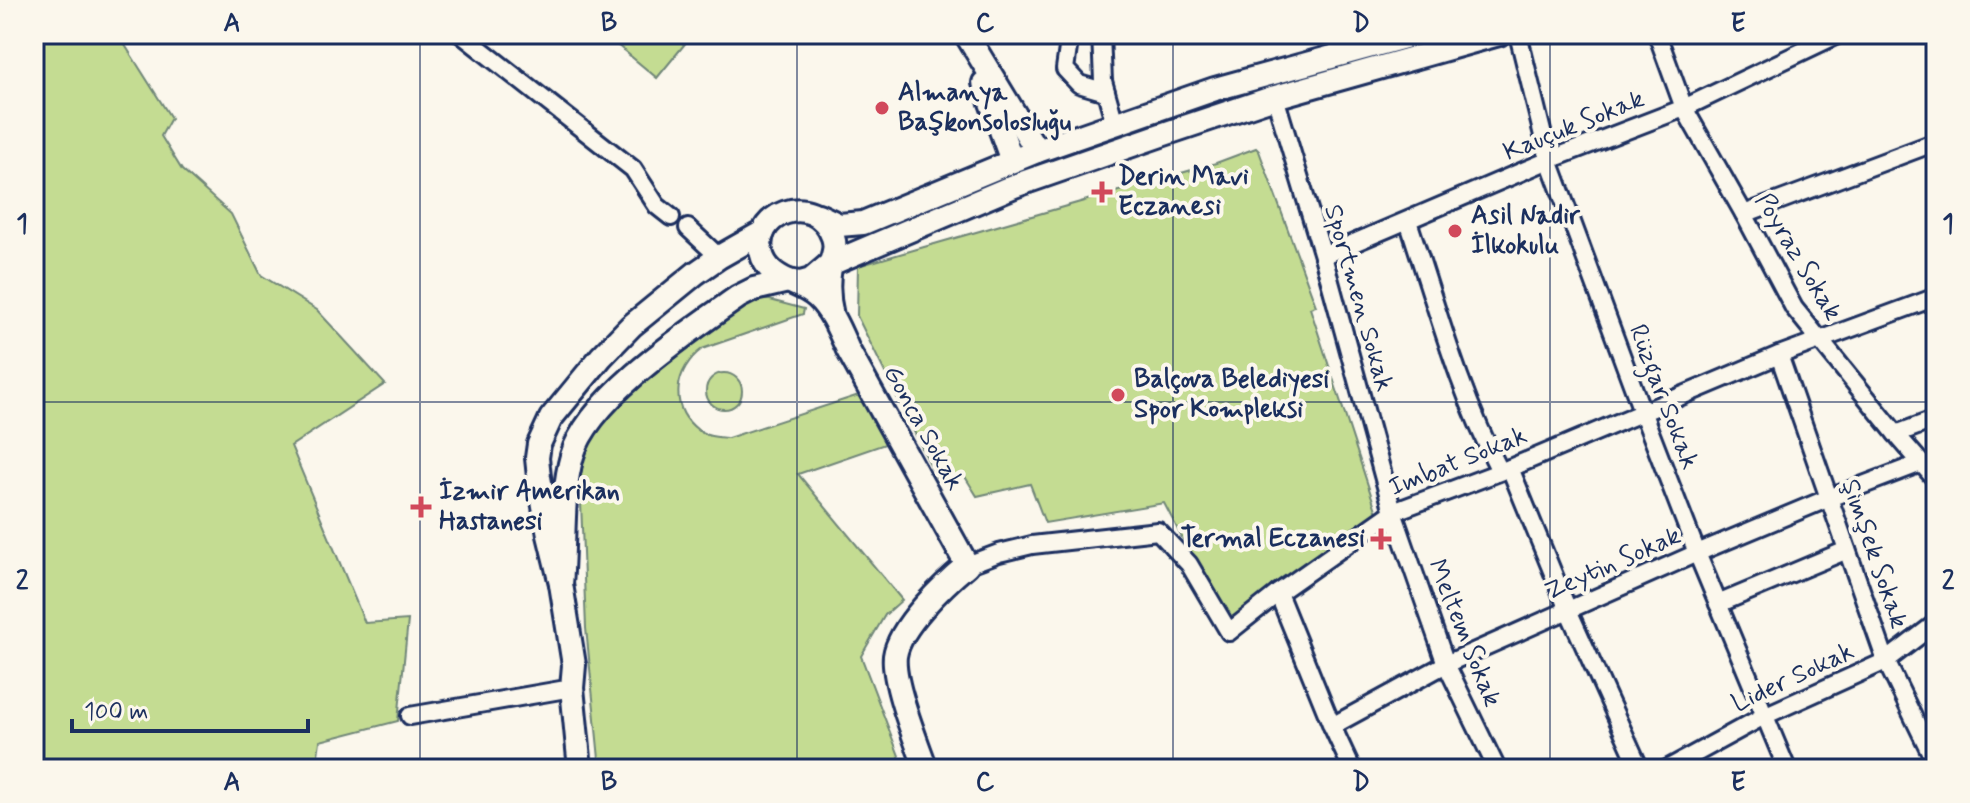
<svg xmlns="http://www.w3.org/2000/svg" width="1970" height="803" viewBox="0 0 1970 803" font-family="Mynerve,sans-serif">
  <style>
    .green { fill: #c4dc92; stroke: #708678; stroke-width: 2 }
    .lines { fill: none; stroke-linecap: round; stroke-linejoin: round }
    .street-casing { stroke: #1b2f5e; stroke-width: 22 }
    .secondary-casing { stroke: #1b2f5e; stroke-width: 28 }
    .street { stroke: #fbf7ec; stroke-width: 16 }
    .secondary { stroke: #fbf7ec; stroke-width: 22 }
    .grid { fill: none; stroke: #1b2f5e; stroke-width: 2; stroke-opacity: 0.55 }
    .poi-dot { fill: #d1495b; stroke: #fbf7ec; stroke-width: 3 }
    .labels { text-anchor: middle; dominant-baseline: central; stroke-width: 8; stroke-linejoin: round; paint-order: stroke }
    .poi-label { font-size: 26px; font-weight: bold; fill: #1b2f5e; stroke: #fbf7ec; text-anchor: start }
    .street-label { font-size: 26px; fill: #1b2f5e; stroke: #fbf7ec }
    .neatline { fill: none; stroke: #1b2f5e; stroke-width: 3 }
    .grid-label { font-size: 26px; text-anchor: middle; font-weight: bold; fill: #1b2f5e }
  </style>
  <rect width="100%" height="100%" fill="#fbf7ec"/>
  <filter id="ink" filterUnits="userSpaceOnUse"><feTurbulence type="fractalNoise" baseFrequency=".0125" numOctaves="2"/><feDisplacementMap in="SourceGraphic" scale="16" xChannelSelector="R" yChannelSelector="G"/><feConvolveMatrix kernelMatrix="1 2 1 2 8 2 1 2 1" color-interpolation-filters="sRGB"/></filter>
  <g filter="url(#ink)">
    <!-- green -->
    <g class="green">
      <path d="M34,34H118L171,118L161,136L182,170L231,214L261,275L317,310L385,384L291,446L365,623L408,620L398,721L320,741L316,769H34Z"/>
      <path d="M604,34H693L657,78Z"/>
      <path d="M1256,148L1259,151L1316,306L1310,308L1377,513L1228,626L1164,503L1045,523L1030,484L977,496L964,475L938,480L857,316L858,266L1216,163Z"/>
      <path d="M758,300H770L804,309L803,314L702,349C675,369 668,407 698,430C706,437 718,437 728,438L862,394L888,443L798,474L902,600L885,615L861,656L904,769H600L586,628L580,477L588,442L622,400L732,314L746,304Z"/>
      <circle cx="724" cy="391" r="18"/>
    </g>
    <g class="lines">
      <defs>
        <g id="street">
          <path d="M461,34L633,169L657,206L671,217"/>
          <path d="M1070,34L1065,69L1079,84L1106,92"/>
          <path d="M1101,34L1103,81L1115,124"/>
          <path d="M1518,34L1549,160L1642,411L1697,553L1787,769"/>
          <path d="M1657,34L1684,108L1744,214L1794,308L1896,434L1936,480"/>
          <path d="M1275,97L1323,256L1393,512L1446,664L1497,769"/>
          <path d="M1744,214L1936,142"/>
          <path d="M1408,221C1436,305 1459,392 1500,471"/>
          <path d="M688,228L719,257"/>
          <path d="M1323,256L1549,160L1684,108L1839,34"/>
          <path d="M1779,355L1886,661L1936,764"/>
          <path d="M1896,434L1936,419"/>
          <path d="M1510,468L1568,610L1640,769"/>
          <path d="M967,565L999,553L1032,545L1158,531L1189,564L1229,632L1278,593L1393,512L1510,468L1779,355L1936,297"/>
          <path d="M1278,593L1332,726L1352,769"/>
          <path d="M1718,604L1847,550"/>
          <path d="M410,716L572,688"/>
          <path d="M1332,726L1446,664L1697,553L1829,498L1921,463"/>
          <path d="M1667,769L1764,716L1886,661L1936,623"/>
        </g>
        <g id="secondary">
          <path d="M966,34L1037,151"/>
          <path d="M984,83L1012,161"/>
          <path d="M818,215L839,225L863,223L1037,151L1215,89L1416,34"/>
          <path d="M832,316C828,300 827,284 830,267C832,256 837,249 833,237C815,187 746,215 763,258C773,282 800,281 817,297C832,311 840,332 848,350L967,565C944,584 899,627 895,656C892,682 917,743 926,769"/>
          <path d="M561,584C565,543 561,494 572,456C588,398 690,331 738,297L754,289L788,281L800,283L811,280L830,264L1014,186L1161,135L1275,97L1499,34"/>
          <path d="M580,769L572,688L574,665L561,584L549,535L539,477L537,458L539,444L551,418L601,357L631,326L696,273L719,257L763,232"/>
        </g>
      </defs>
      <!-- street casing -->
      <use href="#street" class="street-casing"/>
      <!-- secondary casing -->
      <use href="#secondary" class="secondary-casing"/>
      <!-- street -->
      <use href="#street" class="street"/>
      <!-- secondary -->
      <use href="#secondary" class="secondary"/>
    </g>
  </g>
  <!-- grid -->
  <path class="grid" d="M420,34V769M797,34V769M1173,34V769M1550,34V769M34,402H1936"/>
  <!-- markers -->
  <g class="poi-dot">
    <circle cx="882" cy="108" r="8"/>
    <path d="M1098 180h8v8h8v8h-8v8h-8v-8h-8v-8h8z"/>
    <circle cx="1455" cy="231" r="8"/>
    <circle cx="1118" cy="395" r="8"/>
    <path d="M417 495h8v8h8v8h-8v8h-8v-8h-8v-8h8z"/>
    <path d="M1377 527h8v8h8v8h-8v8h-8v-8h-8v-8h8z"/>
  </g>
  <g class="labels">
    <!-- poi labels -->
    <g class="poi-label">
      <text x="898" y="93">Almanya<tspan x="898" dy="30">Başkonsolosluğu</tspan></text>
      <text x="1118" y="177">Derin Mavi<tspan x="1118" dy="30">Eczanesi</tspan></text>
      <text x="1471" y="216">Asil Nadir<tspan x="1471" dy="30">İlkokulu</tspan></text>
      <text x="1134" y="380">Balçova Belediyesi<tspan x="1134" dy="30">Spor Kompleksi</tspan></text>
      <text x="439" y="492">İzmir Amerikan<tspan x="439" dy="30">Hastanesi</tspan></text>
      <text x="1365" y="539" text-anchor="end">Termal Eczanesi</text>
    </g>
    <!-- street labels -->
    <g class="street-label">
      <text transform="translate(1574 126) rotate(-22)">Kauçuk Sokak</text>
      <text transform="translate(1798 257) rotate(59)">Poyraz Sokak</text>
      <text transform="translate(1358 298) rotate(74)">Sportmen Sokak</text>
      <text transform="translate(1663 397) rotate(69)">Rüzgar Sokak</text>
      <text transform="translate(923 428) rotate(61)">Gonca Sokak</text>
      <text transform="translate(1458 462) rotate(-22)">Imbat Sokak</text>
      <text transform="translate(1874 554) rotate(71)">Şimşek Sokak</text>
      <text transform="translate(1613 564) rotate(-24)">Zeytin Sokak</text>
      <text transform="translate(1464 633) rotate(68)">Meltem Sokak</text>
      <text transform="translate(1793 678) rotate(-25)">Lider Sokak</text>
    </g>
  </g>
  <!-- margin -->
  <rect width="1970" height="803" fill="none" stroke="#fbf7ec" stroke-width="88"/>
  <!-- scale -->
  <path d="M72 719v12h236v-12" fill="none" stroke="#1b2f5e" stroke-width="4"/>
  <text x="84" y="719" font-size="24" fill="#1b2f5e" stroke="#fbf7ec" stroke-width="6" paint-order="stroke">100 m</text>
  <rect x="44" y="44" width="1882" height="715" class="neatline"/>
  <g class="grid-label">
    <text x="232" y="31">A</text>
    <text x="609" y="31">B</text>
    <text x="985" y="31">C</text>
    <text x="1361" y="31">D</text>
    <text x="1738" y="31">E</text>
    <text x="22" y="232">1</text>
    <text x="1948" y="232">1</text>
    <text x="22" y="589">2</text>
    <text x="1948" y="589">2</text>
    <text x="232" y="790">A</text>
    <text x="609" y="790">B</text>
    <text x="985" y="790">C</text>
    <text x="1361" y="790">D</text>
    <text x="1738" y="790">E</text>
  </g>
</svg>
